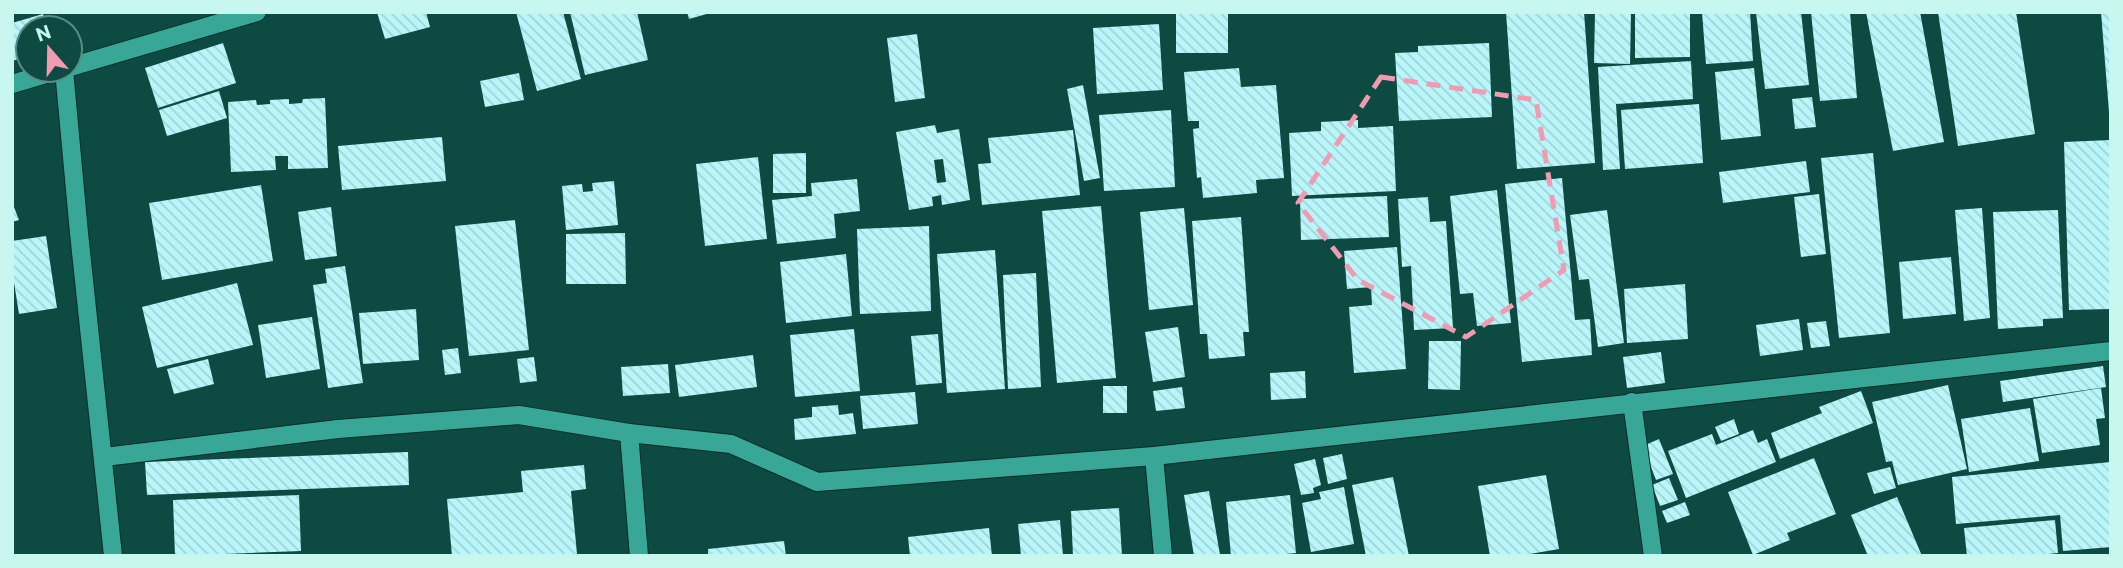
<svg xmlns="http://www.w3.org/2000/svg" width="2123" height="568" viewBox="0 0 2123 568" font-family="Commissioner,sans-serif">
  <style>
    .building { fill: url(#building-back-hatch); fill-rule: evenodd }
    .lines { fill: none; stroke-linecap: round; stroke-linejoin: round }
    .minor-casing { stroke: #0a2d28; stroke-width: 20 }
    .minor { stroke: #39a797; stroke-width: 18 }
    .marked { fill: none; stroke: #f19ab2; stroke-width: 5; stroke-dasharray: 14 9; stroke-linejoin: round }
  </style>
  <defs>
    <pattern id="building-back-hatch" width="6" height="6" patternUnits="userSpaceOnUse" patternTransform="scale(1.75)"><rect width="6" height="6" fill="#b9f6fa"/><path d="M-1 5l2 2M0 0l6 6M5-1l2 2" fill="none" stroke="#a0d4d6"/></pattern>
  </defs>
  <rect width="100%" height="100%" fill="#0d4a42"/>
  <!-- building -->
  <g class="building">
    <path d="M377,12H426L430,27L385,39Z"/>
    <path d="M516,12H563L581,79L537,91Z"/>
    <path d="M570,12H637L648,60L585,75Z"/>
    <path d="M687,12H710V13L689,19Z"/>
    <rect x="1176" y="12" width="52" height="41"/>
    <path d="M1506,12H1584L1595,163L1517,169Z"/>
    <path d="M1595,12H1631L1630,64L1594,63Z"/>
    <path d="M1635,12H1690V57L1635,58Z"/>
    <path d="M1702,12H1750L1753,61L1706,64Z"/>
    <path d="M1756,12H1801L1809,85L1765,89Z"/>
    <path d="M1811,12H1850L1857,98L1820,101Z"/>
    <path d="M1866,12H1920L1944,142L1893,151Z"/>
    <path d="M1938,12H2016L2035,134L1958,146Z"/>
    <path d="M2101,12H2111V112H2109Z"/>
    <path d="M43,14L48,28H28V56L12,61V23Z"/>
    <path d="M1159,24L1163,90L1097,94L1093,28Z"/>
    <path d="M917,34L925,98L895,102L887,38Z"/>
    <path d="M223,43L236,83L158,108L145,68Z"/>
    <path d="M1489,43L1492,117L1399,121L1395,53L1418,52V46Z"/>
    <path d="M1691,61L1693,99L1616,104L1620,169L1603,170L1598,67Z"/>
    <path d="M1239,68L1241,87L1276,85L1284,178L1256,180L1257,193L1203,198L1201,177L1197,178L1193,129L1199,128V121H1188L1184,72Z"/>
    <path d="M1754,68L1761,136L1721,140L1715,72Z"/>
    <path d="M519,73L524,100L485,107L480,81Z"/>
    <path d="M1083,85L1100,178L1084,181L1067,89Z"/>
    <path d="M219,91L227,118L167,136L159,110Z"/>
    <path d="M1812,97L1816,127L1795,129L1792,99Z"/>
    <path d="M325,98L328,168L288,169V156H275L276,170L231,172L228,102L256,100L257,105L270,104V100L289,99V104L302,103L303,99Z"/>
    <path d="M1699,104L1703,163L1625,169L1621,110Z"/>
    <path d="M1171,110L1175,187L1104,191L1099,115Z"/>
    <path d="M1358,120V128L1393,126L1396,191L1292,196L1289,133L1321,131V122Z"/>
    <path d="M935,125L937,133L959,129L970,200L942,205L941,195L932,197L933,206L909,210L896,132ZM943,159L946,182L937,183L934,160Z"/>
    <path d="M1073,130L1080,195L982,205L978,164L991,163L988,138Z"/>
    <path d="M442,137L446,181L342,190L338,146Z"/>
    <path d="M2111,140V309L2069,310L2064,142Z"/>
    <path d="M806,153V193H773V154Z"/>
    <path d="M1873,153L1890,333L1839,338L1821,158Z"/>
    <path d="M758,157L767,239L705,246L696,164Z"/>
    <path d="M1806,161L1810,192L1723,203L1719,172Z"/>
    <path d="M1562,178L1575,320L1590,319L1592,355L1522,362L1505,184Z"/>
    <path d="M857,179L860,211L834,214L836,238L777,244L772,200L812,196L811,183Z"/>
    <path d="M614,181L618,225L566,230L562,186L582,184L583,192L593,191L592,183Z"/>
    <path d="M261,185L273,261L162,280L149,203Z"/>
    <path d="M1497,190L1511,323L1477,326L1473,293L1460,294L1450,196Z"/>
    <path d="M1819,194L1826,254L1801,257L1794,197Z"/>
    <path d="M1387,196L1389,237L1301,240L1300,199Z"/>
    <path d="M1428,197L1430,222L1446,221L1453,328L1414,330L1411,266L1402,267L1398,199Z"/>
    <path d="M12,202L19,220L12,222Z"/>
    <path d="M1101,206L1116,378L1057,383L1042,211Z"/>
    <path d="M331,207L337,256L305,260L298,212Z"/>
    <path d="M1184,208L1193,305L1149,310L1140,212Z"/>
    <path d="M1982,208L1990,318L1964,321L1955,210Z"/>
    <path d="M1607,210L1624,343L1598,347L1589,279L1579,280L1570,215Z"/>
    <path d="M2058,210L2063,318L2043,319V326L1998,329L1993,212Z"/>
    <path d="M1241,217L1249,332H1243L1245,356L1209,359L1207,334H1200L1192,221Z"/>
    <path d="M515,220L529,350L469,356L455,226Z"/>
    <path d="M929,226L931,311L860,314L857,229Z"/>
    <path d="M625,233L626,284H566V234Z"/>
    <path d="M46,236L57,308L19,314L12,270V241Z"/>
    <path d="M1397,247L1406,369L1354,373L1349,307L1372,305L1371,287L1347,289L1344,251Z"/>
    <path d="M995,250L1005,389L947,393L937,254Z"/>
    <path d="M846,254L852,316L786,323L780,262Z"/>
    <path d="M1951,257L1956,314L1903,319L1899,262Z"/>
    <path d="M345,266L363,383L328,388L313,285L327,283L325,269Z"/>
    <path d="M1036,273L1041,387L1008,389L1003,275Z"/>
    <path d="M237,283L253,345L157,368L142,307Z"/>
    <path d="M1685,284L1688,339L1627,343L1624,289Z"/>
    <path d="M416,309L419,360L363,364L359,313Z"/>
    <path d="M312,317L320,369L266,378L258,325Z"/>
    <path d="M1799,319L1803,350L1760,356L1756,325Z"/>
    <path d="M1826,321L1830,346L1811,348L1807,323Z"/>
    <path d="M1178,327L1185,377L1153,382L1145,332Z"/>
    <path d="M854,329L860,391L795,397L790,335Z"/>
    <path d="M938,334L942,383L916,385L911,336Z"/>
    <path d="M1429,341H1461L1460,390L1428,389Z"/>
    <path d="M458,348L461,373L445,375L442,350Z"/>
    <path d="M1661,352L1665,383L1627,388L1623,357Z"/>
    <path d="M753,355L757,387L679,397L675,365Z"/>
    <path d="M534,357L537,381L520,383L517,359Z"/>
    <path d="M208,359L214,384L174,394L167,369Z"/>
    <path d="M668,364L670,393L623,396L621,367Z"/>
    <path d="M2103,366L2106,387L2003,402L2000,381Z"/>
    <path d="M1305,371L1306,398L1271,400L1270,373Z"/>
    <path d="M1948,385L1967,469L1898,485L1892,461L1886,462L1872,402Z"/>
    <rect x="1103" y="386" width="24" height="27"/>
    <path d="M1182,387L1185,408L1156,411L1153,391Z"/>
    <path d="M2101,388L2105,418L2096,419L2100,445L2042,453L2033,399Z"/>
    <path d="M1861,391L1873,423L1780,459L1771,433L1822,413L1819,407Z"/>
    <path d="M915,392L918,424L863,429L860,396Z"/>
    <path d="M838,405L839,415L853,413L856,434L795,440L794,419L812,417V407Z"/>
    <path d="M2030,408L2039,461L1969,472L1961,419Z"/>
    <path d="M1734,419L1739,434L1721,441L1715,427Z"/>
    <path d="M1753,430L1758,443L1767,439L1776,462L1686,498L1668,451L1712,434L1716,445Z"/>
    <path d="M1659,439L1673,474L1656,480L1643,446Z"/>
    <path d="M408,452L409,485L147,495L145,462Z"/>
    <path d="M1342,454L1347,479L1328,484L1323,458Z"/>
    <path d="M1814,458L1836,514L1787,533L1790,540L1753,555L1728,492Z"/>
    <path d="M1315,459L1321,485L1313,488L1314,493L1301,495L1294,464Z"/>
    <path d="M2111,462V547L2063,551L2060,515L1956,524L1952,477Z"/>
    <path d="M584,465L586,489L571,491L577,554L452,556L447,499L523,492L521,471Z"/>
    <path d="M1890,467L1896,488L1874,494L1867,473Z"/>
    <path d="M1546,475L1559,549L1518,556H1490L1478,486Z"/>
    <path d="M1393,477L1409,556H1366L1352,485Z"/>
    <path d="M1669,478L1678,500L1660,506L1652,485Z"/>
    <path d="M1344,487L1354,544L1311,552L1302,503L1321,499L1319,492Z"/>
    <path d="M1209,491L1220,555L1194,556L1184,495Z"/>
    <path d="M299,495L301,551L175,556L173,500Z"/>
    <path d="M1290,495L1296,553L1267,556H1231L1226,502Z"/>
    <path d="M1897,497L1922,556H1868L1851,515Z"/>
    <path d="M1685,502L1690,515L1667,523L1662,511Z"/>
    <path d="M1119,508L1122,556H1073L1071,511Z"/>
    <path d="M1060,520L1063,556H1021L1018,524Z"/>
    <path d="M2055,520L2058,553L2028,556H1967L1964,528Z"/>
    <path d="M989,528L992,556H910L908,537Z"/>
    <path d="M784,541L786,556H708V549Z"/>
  </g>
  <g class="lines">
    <defs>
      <g id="minor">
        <path d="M70,67L257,12"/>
        <path d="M64,70L79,233L113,556"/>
        <path d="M12,84L59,70"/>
        <path d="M1632,402L1653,556"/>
        <path d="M629,433L639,556"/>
        <path d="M1154,456L1163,556"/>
        <path d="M104,457L338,429L519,415L629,433L731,444L817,482L1154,456L2111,351"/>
      </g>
    </defs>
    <!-- minor casing -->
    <use href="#minor" class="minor-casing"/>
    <!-- minor -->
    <use href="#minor" class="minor"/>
  </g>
  <!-- marked area -->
  <path class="marked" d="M1381,77L1536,100L1564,270L1466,337L1358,280L1298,203Z"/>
  <!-- border -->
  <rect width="2123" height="568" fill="none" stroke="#c7f7ee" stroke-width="28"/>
  <!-- north arrow -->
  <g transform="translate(49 49) rotate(340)"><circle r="33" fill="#0d4a42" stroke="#578f87" stroke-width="2"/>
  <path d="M0-5L12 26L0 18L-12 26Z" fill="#f19ab2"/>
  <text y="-10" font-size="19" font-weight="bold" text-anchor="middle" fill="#c7f7ee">N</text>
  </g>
</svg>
